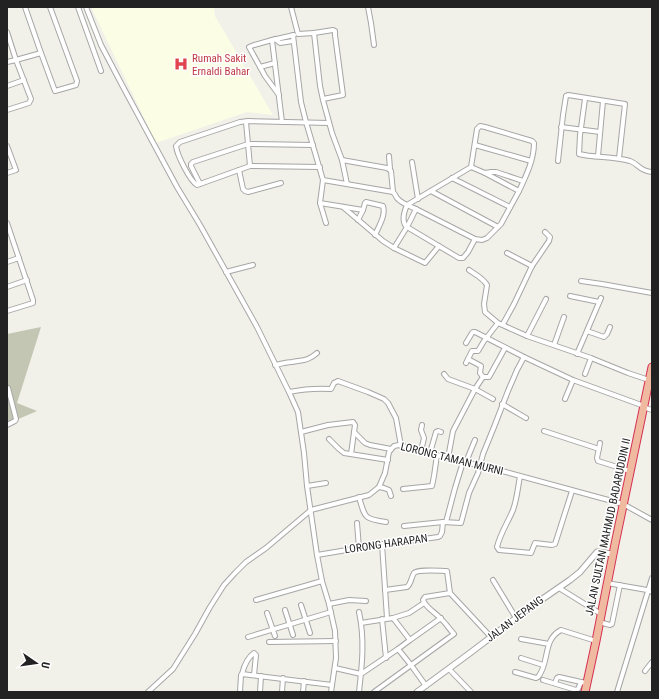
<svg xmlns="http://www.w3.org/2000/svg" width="659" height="699" viewBox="0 0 659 699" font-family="'Roboto Condensed',sans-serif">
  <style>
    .education { fill: #fbfee5 }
    .construction { fill: #c4c6b4 }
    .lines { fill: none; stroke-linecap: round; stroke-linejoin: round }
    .minor-casing { stroke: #a6a6a6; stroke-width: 6 }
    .tertiary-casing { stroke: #a6a6a6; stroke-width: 7 }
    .trunk-casing { stroke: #d63053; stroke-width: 9 }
    .minor { stroke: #fff; stroke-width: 4 }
    .tertiary { stroke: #fff; stroke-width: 5 }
    .trunk { stroke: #efbaa0; stroke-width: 7 }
    .labels { text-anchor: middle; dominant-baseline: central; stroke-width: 3; stroke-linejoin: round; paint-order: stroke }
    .health-label { font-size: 11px; fill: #be3a42; stroke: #fff; text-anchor: start }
    .street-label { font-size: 11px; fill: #222; stroke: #fff }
  </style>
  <rect width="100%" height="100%" fill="#f1f0e9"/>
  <!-- education -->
  <path class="education" d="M91,7H214L215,16L273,115L247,112L156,143Z"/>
  <!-- construction -->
  <path class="construction" d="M41,327L17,403L37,411L7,424V334Z"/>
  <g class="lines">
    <defs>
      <g id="minor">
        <path d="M78,7L101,71"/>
        <path d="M86,7L101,45L122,85L177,187L200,225L257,327L289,392L298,412L304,453L307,486L317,555L322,581L329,604L335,631L336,658L331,692"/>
        <path d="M291,7L298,34L314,33L320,86L323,100L332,133L342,160L347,184"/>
        <path d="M368,7L371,23L374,45"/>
        <path d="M7,32L16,60L41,53L25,7"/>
        <path d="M314,33L333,30L335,31V35L343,95L323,99"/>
        <path d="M293,35L301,102L306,122L323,180L393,192C395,194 396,196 397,198C402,204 410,206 416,209L475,239L482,240L487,238L501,224L519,191L485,173L471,167L407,205C404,212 401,222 407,227L459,258H463L468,252L475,239"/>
        <path d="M275,39L280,43L293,41"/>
        <path d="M272,40L254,45L249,47L265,76L279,95"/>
        <path d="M41,53L55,91L76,85L77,81L50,7"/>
        <path d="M7,62L16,60L31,99L29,103L7,110"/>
        <path d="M260,67L275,63"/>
        <path d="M7,86L24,80"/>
        <path d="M585,99L580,135L579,154C595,158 613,156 630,161C639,164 639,171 652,172"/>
        <path d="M246,122L250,166"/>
        <path d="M282,122L272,40L294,35"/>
        <path d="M561,127L600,132"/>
        <path d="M313,145L248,144L193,162L191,164V166L200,184L250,166L320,167"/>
        <path d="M475,145L531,161"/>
        <path d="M7,146L16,170L7,173"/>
        <path d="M389,156L390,169"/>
        <path d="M598,156L603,101"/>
        <path d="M342,160L387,168L391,171L393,192"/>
        <path d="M558,161L563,115L566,96L568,95L625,104L619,158"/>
        <path d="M412,162L418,199"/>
        <path d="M471,167L477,129L480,126L485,127L532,141L534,143C534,160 526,176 519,191"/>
        <path d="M239,170L243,189L245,191L248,192L281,183"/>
        <path d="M485,173L491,172H496L523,181"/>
        <path d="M452,178L510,207"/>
        <path d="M323,180L320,203L363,210L365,203L366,202L383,206C386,215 379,226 375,235"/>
        <path d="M200,184L197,185C190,181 177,155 176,146L180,142L240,122L248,121L329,123"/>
        <path d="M431,191L498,227"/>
        <path d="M320,203L326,223"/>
        <path d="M343,207L383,241L394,248L407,227L416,209"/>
        <path d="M358,220L363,210"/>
        <path d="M7,223L33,300V303L7,311"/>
        <path d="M394,248L425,263L439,246"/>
        <path d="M507,253L532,266"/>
        <path d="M7,262L19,258"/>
        <path d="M469,270C476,275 483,278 487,285L484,304L485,312L498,323"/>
        <path d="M226,272L253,265"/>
        <path d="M581,281L602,284L652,293"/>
        <path d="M7,287L27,280"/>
        <path d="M570,296L599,302"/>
        <path d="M546,299L527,336L591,358L628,373L649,380"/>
        <path d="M503,324L514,304L532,266L549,241L550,237L545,232"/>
        <path d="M587,331L604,337L607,334L610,327"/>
        <path d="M466,343L472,333L473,332H475L524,357L573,380L644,406"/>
        <path d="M554,345L564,317"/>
        <path d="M577,354L601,298"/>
        <path d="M468,359L481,366L480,373L483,377"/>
        <path d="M466,363L472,351H478L484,341L498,323L527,336"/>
        <path d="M275,365C281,364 286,362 292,362C303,360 308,361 317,353"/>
        <path d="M444,374L448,379L475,389L493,399"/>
        <path d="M585,374L591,358"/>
        <path d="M483,377H489L505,348"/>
        <path d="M289,392C304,389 317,388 331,389L334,383L338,381L368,392L384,399L388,403L396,418L401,446"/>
        <path d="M565,399L573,380"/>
        <path d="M502,404L526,418"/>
        <path d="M643,407L652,410"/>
        <path d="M7,425L15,421L16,419L8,388"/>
        <path d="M544,431L599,449"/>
        <path d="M301,432L328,425L353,422L355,425L351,454"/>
        <path d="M354,432L365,443L370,445L391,449"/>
        <path d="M329,439L339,449L344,453L388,460"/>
        <path d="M600,443L597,458L598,461L630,471"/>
        <path d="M421,451L424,438L421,430L422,425"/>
        <path d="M430,453L436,432L438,431L441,432"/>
        <path d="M448,458L453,431L475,389L483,377"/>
        <path d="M466,463L468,457L475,440"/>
        <path d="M520,476C518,487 517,499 513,510C508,522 500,534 497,547L499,550L531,553L535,543L552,545L555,544L557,538L572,491"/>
        <path d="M307,486L326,483"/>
        <path d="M379,487L384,488L389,490L391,496"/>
        <path d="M403,489L432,486L434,476L437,455"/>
        <path d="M359,497C365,518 364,519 386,522"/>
        <path d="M446,522L455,488L463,462"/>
        <path d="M357,523L359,548"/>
        <path d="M404,526L443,522L461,523L469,493L478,473L483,454L494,427L508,391L517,370L524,357"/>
        <path d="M382,544L387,618"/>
        <path d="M317,555L359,548L438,537L440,536L442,532L443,522"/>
        <path d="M493,580L516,618"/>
        <path d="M607,583L647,590L652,592"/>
        <path d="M559,588L601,614"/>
        <path d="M385,590L407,587C411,584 411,578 414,573C418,569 440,571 447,571L450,593L491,637"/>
        <path d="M256,600L322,581"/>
        <path d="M329,604L349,600L366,601"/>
        <path d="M301,605L310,633"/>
        <path d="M285,610L293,635"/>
        <path d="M359,612C365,640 362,665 359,692"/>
        <path d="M267,613L275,636"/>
        <path d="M393,618L409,613L424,603"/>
        <path d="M382,619L386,658"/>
        <path d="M599,622L610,625L612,624L620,585"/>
        <path d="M361,623L393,618L410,640"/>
        <path d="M248,637L331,612"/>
        <path d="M521,639L549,644"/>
        <path d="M269,642L336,641"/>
        <path d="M521,658L543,665"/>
        <path d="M335,668L361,674L398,649"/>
        <path d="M449,669L471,692"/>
        <path d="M645,671L652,662"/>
        <path d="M515,672L536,678L538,677C550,663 542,640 561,630L596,641"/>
        <path d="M242,674C244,666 247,658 254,653L256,655L254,675"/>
        <path d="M543,680L576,690L578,689L581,682L587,683"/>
        <path d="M555,683L557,678L559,677L581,682"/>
        <path d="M426,686L411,665L398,649L410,640L441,618"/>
        <path d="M148,692L173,669L195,634L210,607L224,585L235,573L246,562L266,548L311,510L369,495L379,487L385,473L389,452L394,446L399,445L465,463L480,465L623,504L652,520"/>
        <path d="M240,692L241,675L242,674L332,685"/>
        <path d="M260,692L261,676"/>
        <path d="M282,692L283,678"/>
        <path d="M303,692L304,681"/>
        <path d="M374,692L454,634C449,629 446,623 441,619C435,612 426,608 423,600L425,597L450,593"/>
        <path d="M617,692L652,578"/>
      </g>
      <path id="tertiary" d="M417,692L470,653L528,609L570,580L580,572L597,552L612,554"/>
      <path id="trunk" d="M585,692L596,641L615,544L652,367"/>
    </defs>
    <!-- minor casing -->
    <use href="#minor" class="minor-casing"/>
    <!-- tertiary casing -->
    <use href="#tertiary" class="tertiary-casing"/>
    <!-- trunk casing -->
    <use href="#trunk" class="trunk-casing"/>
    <!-- minor -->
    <use href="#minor" class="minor"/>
    <!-- tertiary -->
    <use href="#tertiary" class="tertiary"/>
    <!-- trunk -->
    <use href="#trunk" class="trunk"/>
  </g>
  <!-- icons -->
  <defs>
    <symbol id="hospital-bare" viewBox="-9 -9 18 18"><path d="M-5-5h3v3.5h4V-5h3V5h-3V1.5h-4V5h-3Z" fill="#e0444e" stroke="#fff" stroke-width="2.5" paint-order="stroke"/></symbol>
  </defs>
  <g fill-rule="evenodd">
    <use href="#hospital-bare" x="171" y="54" width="20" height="20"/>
  </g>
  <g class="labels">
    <!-- health labels -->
    <g class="health-label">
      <text x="192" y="58">Rumah Sakit<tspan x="192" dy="13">Ernaldi Bahar</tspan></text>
    </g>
    <!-- street labels -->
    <g class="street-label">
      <text transform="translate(452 459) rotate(14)">LORONG TAMAN MURNI</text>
      <text transform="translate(608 527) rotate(-78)">JALAN SULTAN MAHMUD BADARUDDIN II</text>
      <text transform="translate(386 544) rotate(-8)">LORONG HARAPAN</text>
      <text transform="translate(515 619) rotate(-37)">JALAN JEPANG</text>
    </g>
  </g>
  <!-- border -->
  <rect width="659" height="699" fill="none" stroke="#222222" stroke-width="16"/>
  <!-- north arrow -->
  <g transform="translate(36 663) rotate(103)" stroke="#ffffff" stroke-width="3" paint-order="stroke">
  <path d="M0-3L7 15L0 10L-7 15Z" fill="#222222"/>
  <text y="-6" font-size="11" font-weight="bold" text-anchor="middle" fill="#222222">U</text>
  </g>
</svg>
